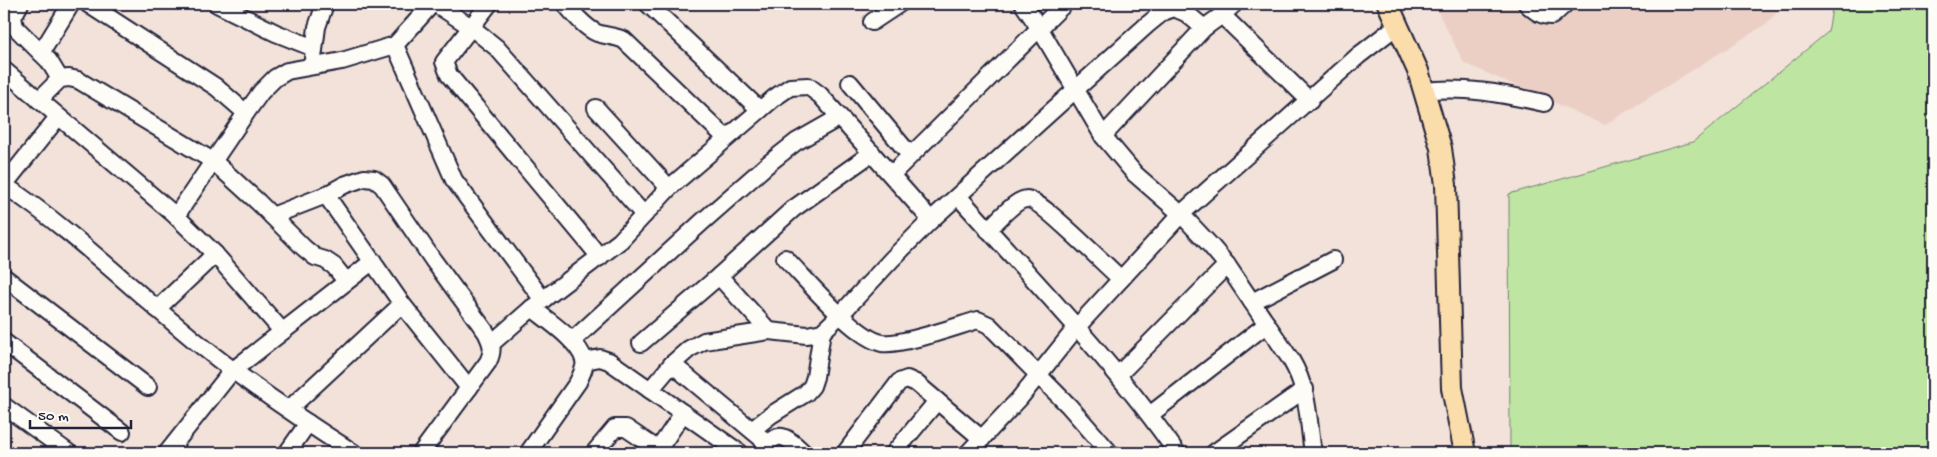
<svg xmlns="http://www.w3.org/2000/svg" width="1937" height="457" viewBox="0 0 1937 457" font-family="'Gochi Hand',sans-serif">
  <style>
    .built { fill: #ebcfc4 }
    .green { fill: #bee6a2; stroke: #70846e }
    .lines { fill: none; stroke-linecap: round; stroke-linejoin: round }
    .minor-casing { stroke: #22223b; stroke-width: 20 }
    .major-casing { stroke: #22223b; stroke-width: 24 }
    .minor { stroke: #fdfcf7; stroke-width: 16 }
    .major { stroke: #faddab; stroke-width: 20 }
  </style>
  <rect width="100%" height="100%" fill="#f2e2d9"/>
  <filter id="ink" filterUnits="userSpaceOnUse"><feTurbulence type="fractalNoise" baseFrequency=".02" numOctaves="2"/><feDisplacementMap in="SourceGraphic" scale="10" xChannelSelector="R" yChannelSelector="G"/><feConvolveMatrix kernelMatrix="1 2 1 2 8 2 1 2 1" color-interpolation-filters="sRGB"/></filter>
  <g filter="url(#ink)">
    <!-- built -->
    <path class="built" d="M1434,4H1785L1766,24L1605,125L1464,63Z"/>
    <!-- green -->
    <path class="green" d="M1833,4H1933V453H1510L1509,194L1693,142L1828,32Z"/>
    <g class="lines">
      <defs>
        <g id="minor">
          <path d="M20,4L13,17L15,27L49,61L60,79"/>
          <path d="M88,4L216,87L246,113"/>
          <path d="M217,4L276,33L314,48"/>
          <path d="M436,4L471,27L497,48L644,215"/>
          <path d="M489,4L444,62L449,75L600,257"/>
          <path d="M565,4C574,14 584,27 597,33C606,36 615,36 624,40L726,138"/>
          <path d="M648,4L760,110"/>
          <path d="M1023,4L1040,29L1103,136L1135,174L1181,214L1211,246L1227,265L1291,360C1309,390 1308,420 1313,453"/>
          <path d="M1527,4C1535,11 1540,16 1552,16L1565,4"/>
          <path d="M1222,15L1310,101"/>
          <path d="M872,22L899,4"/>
          <path d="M395,45L454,180L543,300"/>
          <path d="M41,53L71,4"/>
          <path d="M313,58L317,27L325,4"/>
          <path d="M4,70L176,216L215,254L282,331"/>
          <path d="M850,83L910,155"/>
          <path d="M1424,91C1465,86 1504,94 1544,103"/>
          <path d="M39,100L60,79L69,78L78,80L213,161L258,202L304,248L315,257L325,260L334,266L346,281"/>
          <path d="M596,108L669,188"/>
          <path d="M1103,136L1204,28L1222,15L1234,4"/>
          <path d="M892,174L1064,4"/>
          <path d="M4,185C65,225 119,277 175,324C231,372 292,414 354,453"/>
          <path d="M4,189V185L58,117"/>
          <path d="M326,195L402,304L469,388"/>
          <path d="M958,196C1033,280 1113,361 1177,453"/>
          <path d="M176,216L246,113L261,92L275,78L287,71L342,61L395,45L432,4"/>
          <path d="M272,216L326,195L344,185L364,178L374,179L382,185L433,260L486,332C492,344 494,350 488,362L421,453"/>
          <path d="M988,230C996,222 1016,199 1027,199C1040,199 1107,267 1121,279"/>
          <path d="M785,258C805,278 856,339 882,343C902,346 957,326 978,320L989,325L1069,406L1110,453"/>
          <path d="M719,276L769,331"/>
          <path d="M4,277L148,387"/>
          <path d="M1252,302L1333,260"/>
          <path d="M157,309L215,254"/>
          <path d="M572,341L702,222L768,164L796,142L840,117"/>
          <path d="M4,342L122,432"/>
          <path d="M492,343L532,308L620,241L669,188L774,98L790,87L808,86L820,95L931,220"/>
          <path d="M641,343L719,276L793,209L872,153"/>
          <path d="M585,361L600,358L609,361L740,453"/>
          <path d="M672,364L760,437L766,445L763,453"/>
          <path d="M1118,375L1227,265"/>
          <path d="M650,390L672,364L689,349L704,341L769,331L807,335L822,332L840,315L892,259L931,220L1147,25L1163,12L1174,8L1186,13L1204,28"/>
          <path d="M4,406L69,453"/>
          <path d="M289,409L402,304"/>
          <path d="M1151,414L1267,324"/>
          <path d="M752,430L771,415L806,393L812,386L815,377L822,332"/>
          <path d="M766,445C782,428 790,441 804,453"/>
          <path d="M167,453L232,371L373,261"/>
          <path d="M287,453L308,423"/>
          <path d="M528,453L578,382C581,375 586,367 584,360C579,341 547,320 532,308"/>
          <path d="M594,453L615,428H626L663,453"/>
          <path d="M656,453L683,413"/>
          <path d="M845,453L899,382L907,379L916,383L982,439"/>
          <path d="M894,453L937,401"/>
          <path d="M968,453L1019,399L1076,328L1181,214L1358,56L1398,25"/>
          <path d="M1214,453L1305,389"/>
        </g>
        <path id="major" d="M1388,4L1418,71L1441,148L1446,185L1452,388L1465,453"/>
      </defs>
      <!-- minor casing -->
      <use href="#minor" class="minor-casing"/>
      <!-- major casing -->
      <use href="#major" class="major-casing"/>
      <!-- minor -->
      <use href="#minor" class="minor"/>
      <!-- major -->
      <use href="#major" class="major"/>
    </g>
  </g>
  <!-- margin -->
  <rect width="1937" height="457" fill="none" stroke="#fdfcf7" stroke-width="20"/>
  <rect x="10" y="10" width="1917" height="437" fill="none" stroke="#22223b" stroke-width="2" filter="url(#ink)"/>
  <!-- scale -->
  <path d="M30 420v8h101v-8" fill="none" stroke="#22223b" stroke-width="2.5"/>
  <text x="38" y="420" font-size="15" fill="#22223b" stroke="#fdfcf7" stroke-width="4" paint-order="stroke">50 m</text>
</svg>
